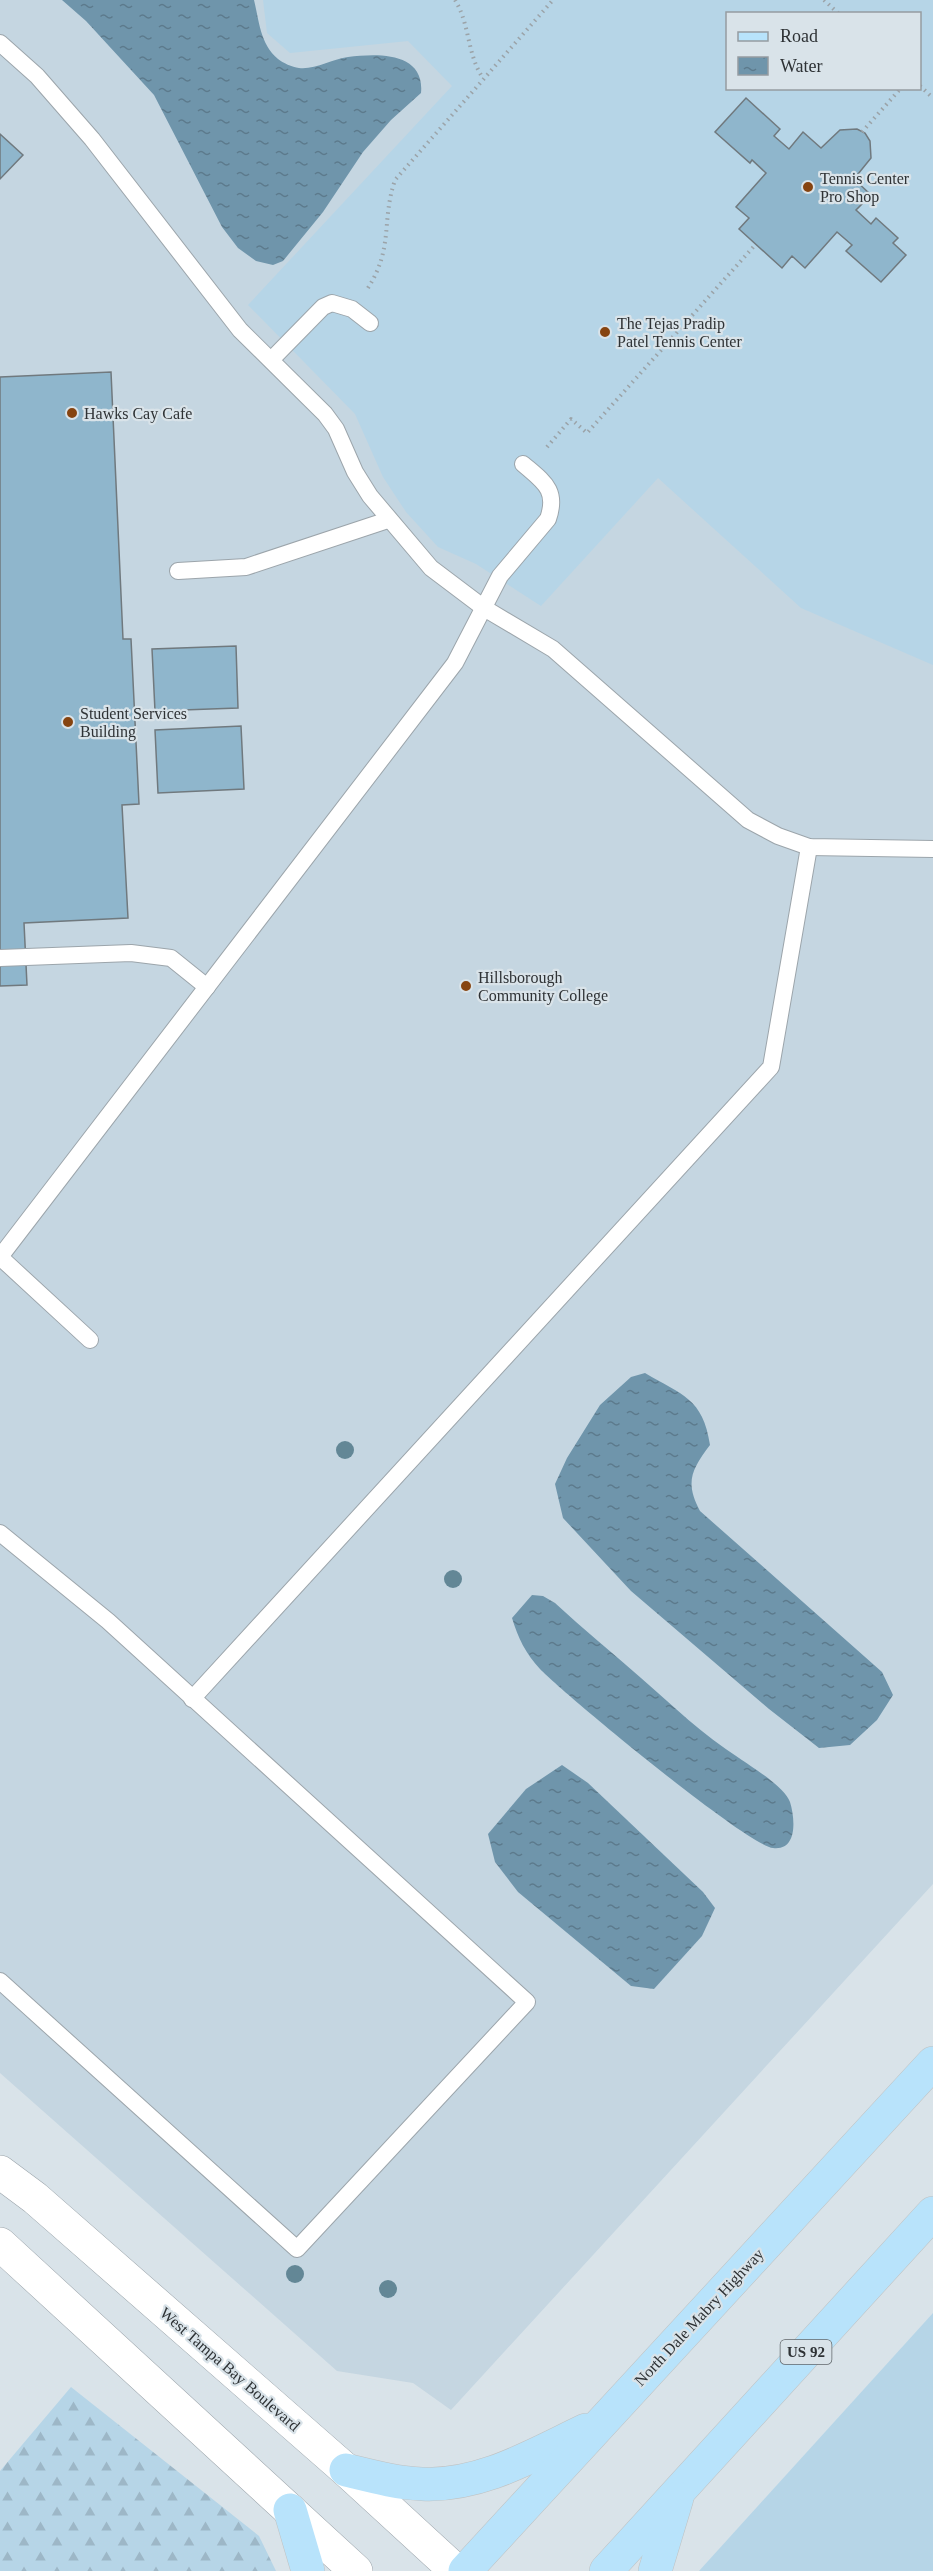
<svg xmlns="http://www.w3.org/2000/svg" width="933" height="2571" viewBox="0 0 933 2571" font-family="'Times New Roman',serif">
  <style>
    .built { fill: #c5d6e1; fill-rule: evenodd }
    .forest { fill: url(#forest-firs) }
    .pitch { fill: #b6d5e7; fill-rule: evenodd }
    .water { fill: url(#water-ripples) }
    .building { fill: #8fb6cc; stroke: #70797e; stroke-width: 1.5 }
    .lines { fill: none; stroke-linecap: round; stroke-linejoin: round }
    .service-casing { stroke: #9ca5ab; stroke-width: 18 }
    .tertiary-casing { stroke: #9ca5ab; stroke-width: 34 }
    .primary-casing { stroke: #c0c2c2; stroke-width: 34 }
    .path { stroke: #9ba3a8; stroke-width: 4; stroke-dasharray: 1.5 4.5; stroke-linecap: butt }
    .service { stroke: #fff; stroke-width: 16 }
    .tertiary { stroke: #fff; stroke-width: 33 }
    .primary { stroke: #b8e3fb; stroke-width: 33 }
    .tree { fill: #638796 }
    .poi-dot { fill: #864410; stroke: #d9e3e9; stroke-width: 2 }
    .labels { text-anchor: middle; dominant-baseline: central; stroke-width: 4.5; stroke-linejoin: round; paint-order: stroke }
    .shield { fill: #d9e3e9; stroke: #61676b; stroke-width: 1.5 }
    .shield-label { font-size: 15px; font-weight: bold; fill: #2e3235 }
    .poi-label { font-size: 16px; fill: #2e3235; stroke: #d9e3e9; text-anchor: start }
    .street-label { font-size: 16px; fill: #2e3235; stroke: #d9e3e9 }
  </style>
  <defs>
    <pattern id="forest-firs" width="22" height="20" patternUnits="userSpaceOnUse" patternTransform="scale(1.5)"><rect width="22" height="20" fill="#b6d5e7"/><path d="M5 1l3.5 6h-7zM16 11l3.5 6h-7z" fill="#9db7c7"/></pattern>
    <pattern id="water-ripples" width="26" height="14" patternUnits="userSpaceOnUse" patternTransform="scale(1.5)"><rect width="26" height="14" fill="#6f95ab"/><path d="M2 4q2-2 4 0t4 0M15 11q2-2 4 0t4 0" fill="none" stroke="#5c7a8c"/></pattern>
  </defs>
  <rect width="100%" height="100%" fill="#d9e3e9"/>
  <!-- built -->
  <path class="built" d="M0,0H933V1884L451,2410L413,2383L337,2371L0,2073ZM728,14H920V88H728Z"/>
  <!-- forest -->
  <path class="forest" d="M71,2387L259,2536L276,2571H0V2471Z"/>
  <!-- pitch -->
  <g class="pitch">
    <path d="M263,0H933V665L801,608L658,478L541,606L476,564L438,547L406,512L383,477L355,414L248,305L452,86L408,41L290,53L267,33ZM728,14H920V88H728Z"/>
    <path d="M933,2313V2571H699Z"/>
  </g>
  <!-- water -->
  <g class="water">
    <path d="M62,0H254C259,20 260,44 278,59C283,63 292,67 299,68C314,70 333,59 348,57C378,53 425,52 421,93L391,120L363,152L323,212L283,261L273,265L256,261L238,248L222,227L154,95L86,21Z"/>
    <path d="M645,1373C682,1395 703,1398 710,1445C691,1470 685,1483 700,1511L882,1672L893,1695L877,1720L850,1745L819,1748L769,1709L631,1591L563,1518L555,1484L567,1458L600,1405L631,1377Z"/>
    <path d="M532,1595L543,1596L555,1603C583,1629 613,1653 641,1678C673,1706 703,1735 739,1758C753,1768 784,1786 790,1802C795,1818 798,1851 773,1848C748,1846 565,1695 540,1669C526,1654 518,1638 512,1618Z"/>
    <path d="M562,1765L588,1783L703,1892L715,1908L702,1936L654,1989L631,1986L518,1892L495,1862L488,1834L526,1789Z"/>
  </g>
  <!-- building -->
  <g class="building">
    <path d="M746,98L780,129L774,136L789,149L803,132L821,148L840,130L857,129L865,133L870,141L871,158L854,179L871,195L856,210L871,224L876,218L898,238L893,243L906,255L881,282L846,251L852,245L837,232L805,268L792,256L782,268L739,229L749,218L736,207L766,173L752,160L750,163L715,132Z"/>
    <path d="M0,134L23,155L0,179Z"/>
    <path d="M111,372L123,639H131L139,804L122,805L128,918L24,923L27,985L0,986V377Z"/>
    <path d="M236,646L238,708L155,711L152,649Z"/>
    <path d="M241,726L244,789L158,793L155,730Z"/>
  </g>
  <g class="lines">
    <defs>
      <g id="service">
        <path d="M0,43L37,76L92,139L240,330L325,414L336,429L355,472L370,496L431,568L484,608L553,649L748,820L778,836L809,847L933,849"/>
        <path d="M271,360L323,307L332,303L352,309L370,323"/>
        <path d="M178,571L246,567L388,520"/>
        <path d="M0,958L131,953L171,958L207,987"/>
        <path d="M0,1257L455,663L500,576L548,519C558,490 544,482 523,464"/>
        <path d="M0,1257L90,1340"/>
        <path d="M0,1533L108,1621L527,2002L297,2249L0,1981"/>
        <path d="M192,1699L771,1067L809,847"/>
      </g>
      <g id="tertiary">
        <path d="M0,2172L35,2198L346,2470L456,2571"/>
        <path d="M0,2244L356,2571"/>
      </g>
      <g id="primary">
        <path d="M346,2470C371,2476 396,2483 422,2484C481,2487 535,2454 586,2430"/>
        <path d="M290,2510L308,2571"/>
        <path d="M465,2571L933,2063"/>
        <path d="M606,2571L933,2213"/>
        <path d="M655,2571L677,2498"/>
      </g>
    </defs>
    <!-- service casing -->
    <use href="#service" class="service-casing"/>
    <!-- tertiary casing -->
    <use href="#tertiary" class="tertiary-casing"/>
    <!-- primary casing -->
    <use href="#primary" class="primary-casing"/>
    <!-- path -->
    <g class="path">
      <path d="M455,0C470,24 467,55 483,78"/>
      <path d="M824,0L839,14"/>
      <path d="M920,86L933,98"/>
      <path d="M862,132L901,88"/>
      <path d="M368,288C394,247 381,221 395,180L553,0"/>
      <path d="M547,447L571,419L587,433L756,244"/>
    </g>
    <!-- service -->
    <use href="#service" class="service"/>
    <!-- tertiary -->
    <use href="#tertiary" class="tertiary"/>
    <!-- primary -->
    <use href="#primary" class="primary"/>
  </g>
  <!-- trees -->
  <g class="tree">
    <circle cx="345" cy="1450" r="9"/>
    <circle cx="453" cy="1579" r="9"/>
    <circle cx="295" cy="2274" r="9"/>
    <circle cx="388" cy="2289" r="9"/>
  </g>
  <!-- markers -->
  <g class="poi-dot">
    <circle cx="808" cy="187" r="6"/>
    <circle cx="605" cy="332" r="6"/>
    <circle cx="72" cy="413" r="6"/>
    <circle cx="68" cy="722" r="6"/>
    <circle cx="466" cy="986" r="6"/>
  </g>
  <g class="labels">
    <!-- shield labels -->
    <rect class="shield" x="780.5" y="2340" width="51" height="24" rx="4.5"/>
    <g class="shield-label">
      <text x="806" y="2352">US 92</text>
    </g>
    <!-- poi labels -->
    <g class="poi-label">
      <text x="820" y="178">Tennis Center<tspan x="820" dy="18">Pro Shop</tspan></text>
      <text x="617" y="323">The Tejas Pradip<tspan x="617" dy="18">Patel Tennis Center</tspan></text>
      <text x="84" y="413">Hawks Cay Cafe</text>
      <text x="80" y="713">Student Services<tspan x="80" dy="18">Building</tspan></text>
      <text x="478" y="977">Hillsborough<tspan x="478" dy="18">Community College</tspan></text>
    </g>
    <!-- street labels -->
    <g class="street-label">
      <text transform="translate(699 2317) rotate(-47)">North Dale Mabry Highway</text>
      <text transform="translate(230 2369) rotate(41)">West Tampa Bay Boulevard</text>
    </g>
  </g>
  <!-- legend -->
  <rect x="726" y="12" width="195" height="78" fill="#d9e3e9" stroke="#959ca1" stroke-width="1.5"/>
  <rect x="738" y="32" width="30" height="9" fill="#b8e3fb" stroke="#959ca1" stroke-width="1.5"/>
  <text x="780" y="42" font-size="18" fill="#2e3235">Road</text>
  <rect x="738" y="57" width="30" height="18" fill="url(#water-ripples)" stroke="#959ca1" stroke-width="1.5"/>
  <text x="780" y="72" font-size="18" fill="#2e3235">Water</text>
</svg>
